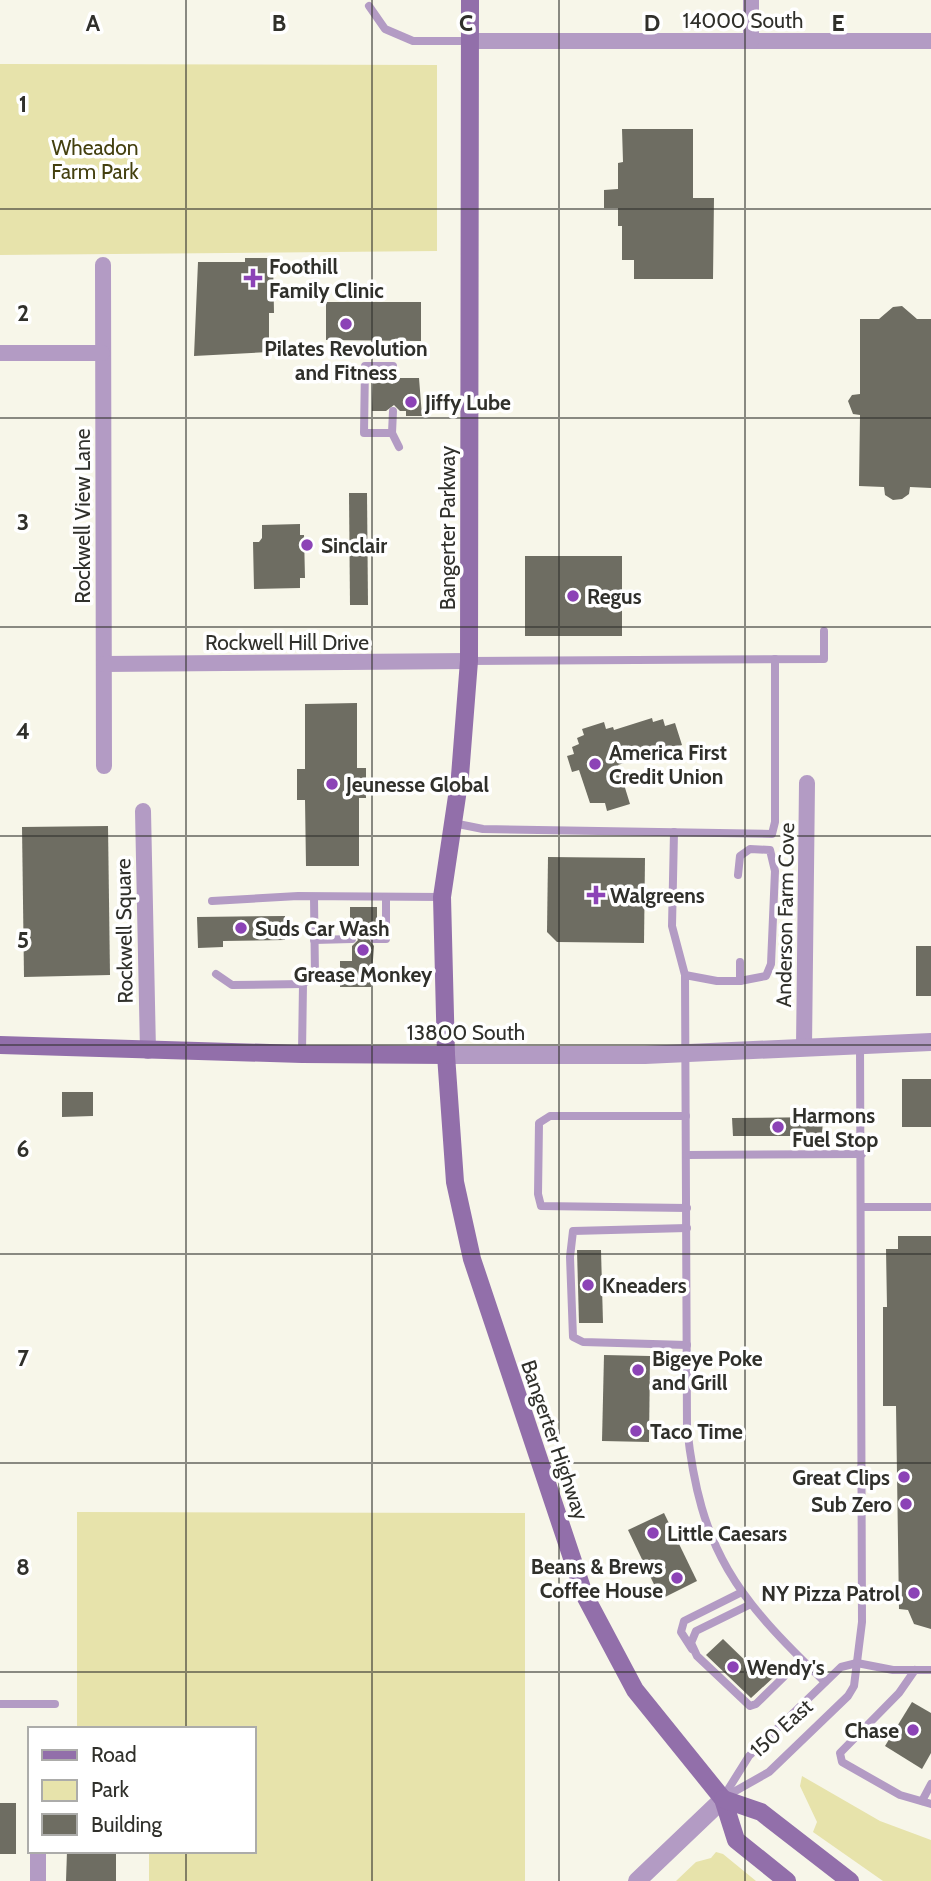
<svg xmlns="http://www.w3.org/2000/svg" width="931" height="1881" viewBox="0 0 931 1881" font-family="Cabin,sans-serif">
  <style>
    .green { fill: #e7e3ab }
    .building { fill: #6e6d62 }
    .lines { fill: none; stroke-linecap: round; stroke-linejoin: round }
    .service { stroke: #b39bc4; stroke-width: 8 }
    .minor { stroke: #b39bc4; stroke-width: 16 }
    .tertiary { stroke: #b39bc4; stroke-width: 18 }
    .secondary { stroke: #926faa; stroke-width: 18 }
    .grid { fill: none; stroke: #30302b; stroke-width: 2; stroke-opacity: 0.55 }
    .poi-dot { fill: #8c43b6; stroke: #fff; stroke-width: 2.5 }
    .labels { text-anchor: middle; dominant-baseline: central; stroke-width: 7; stroke-linejoin: round; paint-order: stroke }
    .street-label { font-size: 21px; fill: #30302b; stroke: #fff }
    .park-label { font-size: 21px; fill: #44400f; stroke: #fff }
    .poi-label { font-size: 21px; font-weight: bold; fill: #30302b; stroke: #fff; text-anchor: start }
    .grid-label { font-size: 23px; text-anchor: middle; font-weight: bold; fill: #30302b; stroke: #fff; stroke-width: 7; stroke-linejoin: round; paint-order: stroke }
  </style>
  <rect width="100%" height="100%" fill="#f7f6e9"/>
  <!-- green -->
  <g class="green">
    <path d="M0,64L437,65V251L0,255Z"/>
    <path d="M77,1512L525,1513V1881H149V1851H254V1729H77Z"/>
    <path d="M802,1776L880,1821L931,1840V1881H883L813,1832L817,1822L800,1786Z"/>
    <path d="M716,1852L723,1854L756,1881H676L696,1862L711,1858Z"/>
  </g>
  <!-- building -->
  <g class="building">
    <path d="M622,129H693V198H714L713,279H634V260H622V226H618V208H604V190L618,189V163L623,162Z"/>
    <path d="M245,258H273L274,313H269V352L194,356L198,262H245Z"/>
    <path d="M326,302H421V341L326,340Z"/>
    <path d="M902,306L917,319H931V488L910,487L909,494L902,499L893,500L885,495L884,487L859,486L860,415L853,414L848,401L852,395L860,394V319H879L893,307Z"/>
    <path d="M373,378H386L392,384L400,378H419L422,416H406V411H400L394,405L386,411H372Z"/>
    <path d="M349,493H367L368,605H350Z"/>
    <path d="M300,524V535H304L305,578H300V588L254,589L253,542H259L262,538V525Z"/>
    <rect x="525" y="556" width="97" height="80"/>
    <path d="M357,703V768H366V798H359V866H306L305,800H297V769H305V704Z"/>
    <path d="M652,718L653,722L663,719L665,726L675,723L682,745L661,751L660,748L623,759L624,763L618,765L630,804L607,811L605,803H590L579,770L572,772L567,756L574,754L572,747L579,744L577,738L584,735L582,729L604,722L606,729L613,727L614,730Z"/>
    <path d="M108,826L110,975L24,977L22,827Z"/>
    <path d="M548,857L645,858L644,943L557,942L547,932Z"/>
    <path d="M350,907H377V925L368,938L374,946L371,987H340V961H352V946L358,940L350,925Z"/>
    <path d="M285,916V940L223,941V947L198,948L197,917Z"/>
    <rect x="916" y="946" width="15" height="50"/>
    <rect x="902" y="1079" width="29" height="48"/>
    <path d="M62,1092H93V1116L62,1117Z"/>
    <path d="M823,1117L822,1136H733L732,1118Z"/>
    <path d="M898,1236H931V1629L914,1624L908,1610L899,1609L896,1406H883V1307H887L886,1249H898Z"/>
    <path d="M577,1250H601L603,1323H579Z"/>
    <path d="M604,1355L650,1356L649,1442L602,1441Z"/>
    <path d="M664,1513L697,1581L661,1599L628,1530Z"/>
    <path d="M723,1639L756,1671L764,1664L775,1676L751,1698L706,1655Z"/>
    <path d="M912,1702L931,1713V1753L922,1769L885,1746Z"/>
    <rect x="0" y="1803" width="16" height="51"/>
    <path d="M67,1851H116V1881H66Z"/>
  </g>
  <g class="lines">
    <!-- service -->
    <g class="service">
      <path d="M369,6L385,29L413,41H470"/>
      <path d="M393,411L392,433L399,447"/>
      <path d="M392,433H364L365,366H393V378"/>
      <path d="M469,661L824,659V631"/>
      <path d="M453,823L483,829L772,834L775,822V659"/>
      <path d="M674,832L672,926L685,975L687,1427C700,1551 737,1598 825,1682"/>
      <path d="M738,875L740,856L750,849L770,850L775,871L771,964L766,976L740,981V962"/>
      <path d="M212,901L298,896L442,897"/>
      <path d="M374,939H386V897"/>
      <path d="M314,940L352,939"/>
      <path d="M216,974L232,985L303,984"/>
      <path d="M685,975L717,981H740"/>
      <path d="M302,1053L303,984L315,976L314,898"/>
      <path d="M686,1116H550L539,1123L538,1194L541,1206L687,1208"/>
      <path d="M687,1155L862,1154"/>
      <path d="M862,1207H931"/>
      <path d="M687,1228L573,1231L570,1257L573,1337L583,1342L687,1345"/>
      <path d="M749,1605L696,1631L691,1643L697,1656L750,1706L756,1704L801,1660"/>
      <path d="M692,1649L681,1632L684,1621L740,1593"/>
      <path d="M915,1670L899,1693L840,1753L842,1762L900,1795L931,1804"/>
      <path d="M0,1704H55"/>
      <path d="M724,1796L749,1756L841,1667L857,1663L893,1670H931"/>
      <path d="M723,1798L769,1772L848,1696L854,1686L862,1622L860,1045"/>
      <path d="M922,1801L931,1784"/>
    </g>
    <!-- minor -->
    <g class="minor">
      <path d="M470,41H931"/>
      <path d="M751,41V0"/>
      <path d="M103,265L104,766"/>
      <path d="M0,353H102"/>
      <path d="M104,664L469,661"/>
      <path d="M143,811L148,1051"/>
      <path d="M804,1047L807,783"/>
      <path d="M38,1881V1851"/>
    </g>
    <!-- tertiary -->
    <g class="tertiary">
      <path d="M446,1055H645L931,1042"/>
      <path d="M637,1881L723,1799"/>
    </g>
    <!-- secondary -->
    <g class="secondary">
      <path d="M470,0L469,661L460,776L442,897L446,1055L455,1182L472,1259L584,1594L635,1690L723,1799L736,1840L787,1881"/>
      <path d="M0,1045L302,1054L446,1055"/>
      <path d="M723,1799L761,1812L850,1881"/>
    </g>
  </g>
  <!-- grid -->
  <path class="grid" d="M186,0V1729M372,0V1881M559,0V1881M745,0V1881M0,209H931M0,418H931M0,627H931M0,836H931M0,1045H931M0,1254H931M0,1463H931M0,1672H931M186,1851V1881"/>
  <!-- markers -->
  <g class="poi-dot">
    <path d="M249.5 267.5h7v7h7v7h-7v7h-7v-7h-7v-7h7z"/>
    <circle cx="346" cy="324" r="7"/>
    <circle cx="411" cy="402" r="7"/>
    <circle cx="307" cy="545" r="7"/>
    <circle cx="573" cy="596" r="7"/>
    <circle cx="595" cy="764" r="7"/>
    <circle cx="332" cy="784" r="7"/>
    <path d="M592.5 884.5h7v7h7v7h-7v7h-7v-7h-7v-7h7z"/>
    <circle cx="241" cy="928" r="7"/>
    <circle cx="363" cy="950" r="7"/>
    <circle cx="778" cy="1127" r="7"/>
    <circle cx="588" cy="1285" r="7"/>
    <circle cx="638" cy="1370" r="7"/>
    <circle cx="636" cy="1431" r="7"/>
    <circle cx="904" cy="1477" r="7"/>
    <circle cx="906" cy="1504" r="7"/>
    <circle cx="653" cy="1533" r="7"/>
    <circle cx="677" cy="1578" r="7"/>
    <circle cx="914" cy="1593" r="7"/>
    <circle cx="733" cy="1667" r="7"/>
    <circle cx="913" cy="1730" r="7"/>
  </g>
  <g class="labels">
    <!-- street labels -->
    <g class="street-label">
      <text x="743" y="20">14000 South</text>
      <text transform="translate(82 516) rotate(-90)">Rockwell View Lane</text>
      <text transform="translate(447 528) rotate(-90)">Bangerter Parkway</text>
      <text x="287" y="642">Rockwell Hill Drive</text>
      <text transform="translate(785 915) rotate(-89)">Anderson Farm Cove</text>
      <text transform="translate(124 931) rotate(-91)">Rockwell Square</text>
      <text x="466" y="1032">13800 South</text>
      <text transform="translate(555 1440) rotate(71)">Bangerter Highway</text>
      <text transform="translate(781 1728) rotate(-42)">150 East</text>
    </g>
    <!-- park labels -->
    <g class="park-label">
      <text x="95" y="147">Wheadon<tspan x="95" dy="24">Farm Park</tspan></text>
    </g>
    <!-- poi labels -->
    <g class="poi-label">
      <text x="269" y="266">Foothill<tspan x="269" dy="24">Family Clinic</tspan></text>
      <text x="346" y="348" text-anchor="middle">Pilates Revolution<tspan x="346" dy="24">and Fitness</tspan></text>
      <text x="425" y="402">Jiffy Lube</text>
      <text x="321" y="545">Sinclair</text>
      <text x="587" y="596">Regus</text>
      <text x="609" y="752">America First<tspan x="609" dy="24">Credit Union</tspan></text>
      <text x="346" y="784">Jeunesse Global</text>
      <text x="610" y="895">Walgreens</text>
      <text x="255" y="928">Suds Car Wash</text>
      <text x="363" y="974" text-anchor="middle">Grease Monkey</text>
      <text x="792" y="1115">Harmons<tspan x="792" dy="24">Fuel Stop</tspan></text>
      <text x="602" y="1285">Kneaders</text>
      <text x="652" y="1358">Bigeye Poke<tspan x="652" dy="24">and Grill</tspan></text>
      <text x="650" y="1431">Taco Time</text>
      <text x="890" y="1477" text-anchor="end">Great Clips</text>
      <text x="892" y="1504" text-anchor="end">Sub Zero</text>
      <text x="667" y="1533">Little Caesars</text>
      <text x="663" y="1566" text-anchor="end">Beans &amp; Brews<tspan x="663" dy="24">Coffee House</tspan></text>
      <text x="900" y="1593" text-anchor="end">NY Pizza Patrol</text>
      <text x="747" y="1667">Wendy's</text>
      <text x="899" y="1730" text-anchor="end">Chase</text>
    </g>
  </g>
  <g class="grid-label">
    <text x="93" y="31">A</text>
    <text x="279" y="31">B</text>
    <text x="466" y="31">C</text>
    <text x="652" y="31">D</text>
    <text x="838" y="31">E</text>
    <text x="23" y="112">1</text>
    <text x="23" y="321">2</text>
    <text x="23" y="530">3</text>
    <text x="23" y="739">4</text>
    <text x="23" y="948">5</text>
    <text x="23" y="1157">6</text>
    <text x="23" y="1366">7</text>
    <text x="23" y="1575">8</text>
  </g>
  <!-- legend -->
  <rect x="28" y="1727" width="228" height="126" fill="#ffffff" stroke="#acacaa" stroke-width="2"/>
  <rect x="42" y="1750" width="35" height="10" fill="#926faa" stroke="#acacaa" stroke-width="2"/>
  <text x="91" y="1762" font-size="21" fill="#30302b">Road</text>
  <rect x="42" y="1780" width="35" height="21" fill="#e7e3ab" stroke="#acacaa" stroke-width="2"/>
  <text x="91" y="1797" font-size="21" fill="#30302b">Park</text>
  <rect x="42" y="1814" width="35" height="21" fill="#6e6d62" stroke="#acacaa" stroke-width="2"/>
  <text x="91" y="1832" font-size="21" fill="#30302b">Building</text>
</svg>
